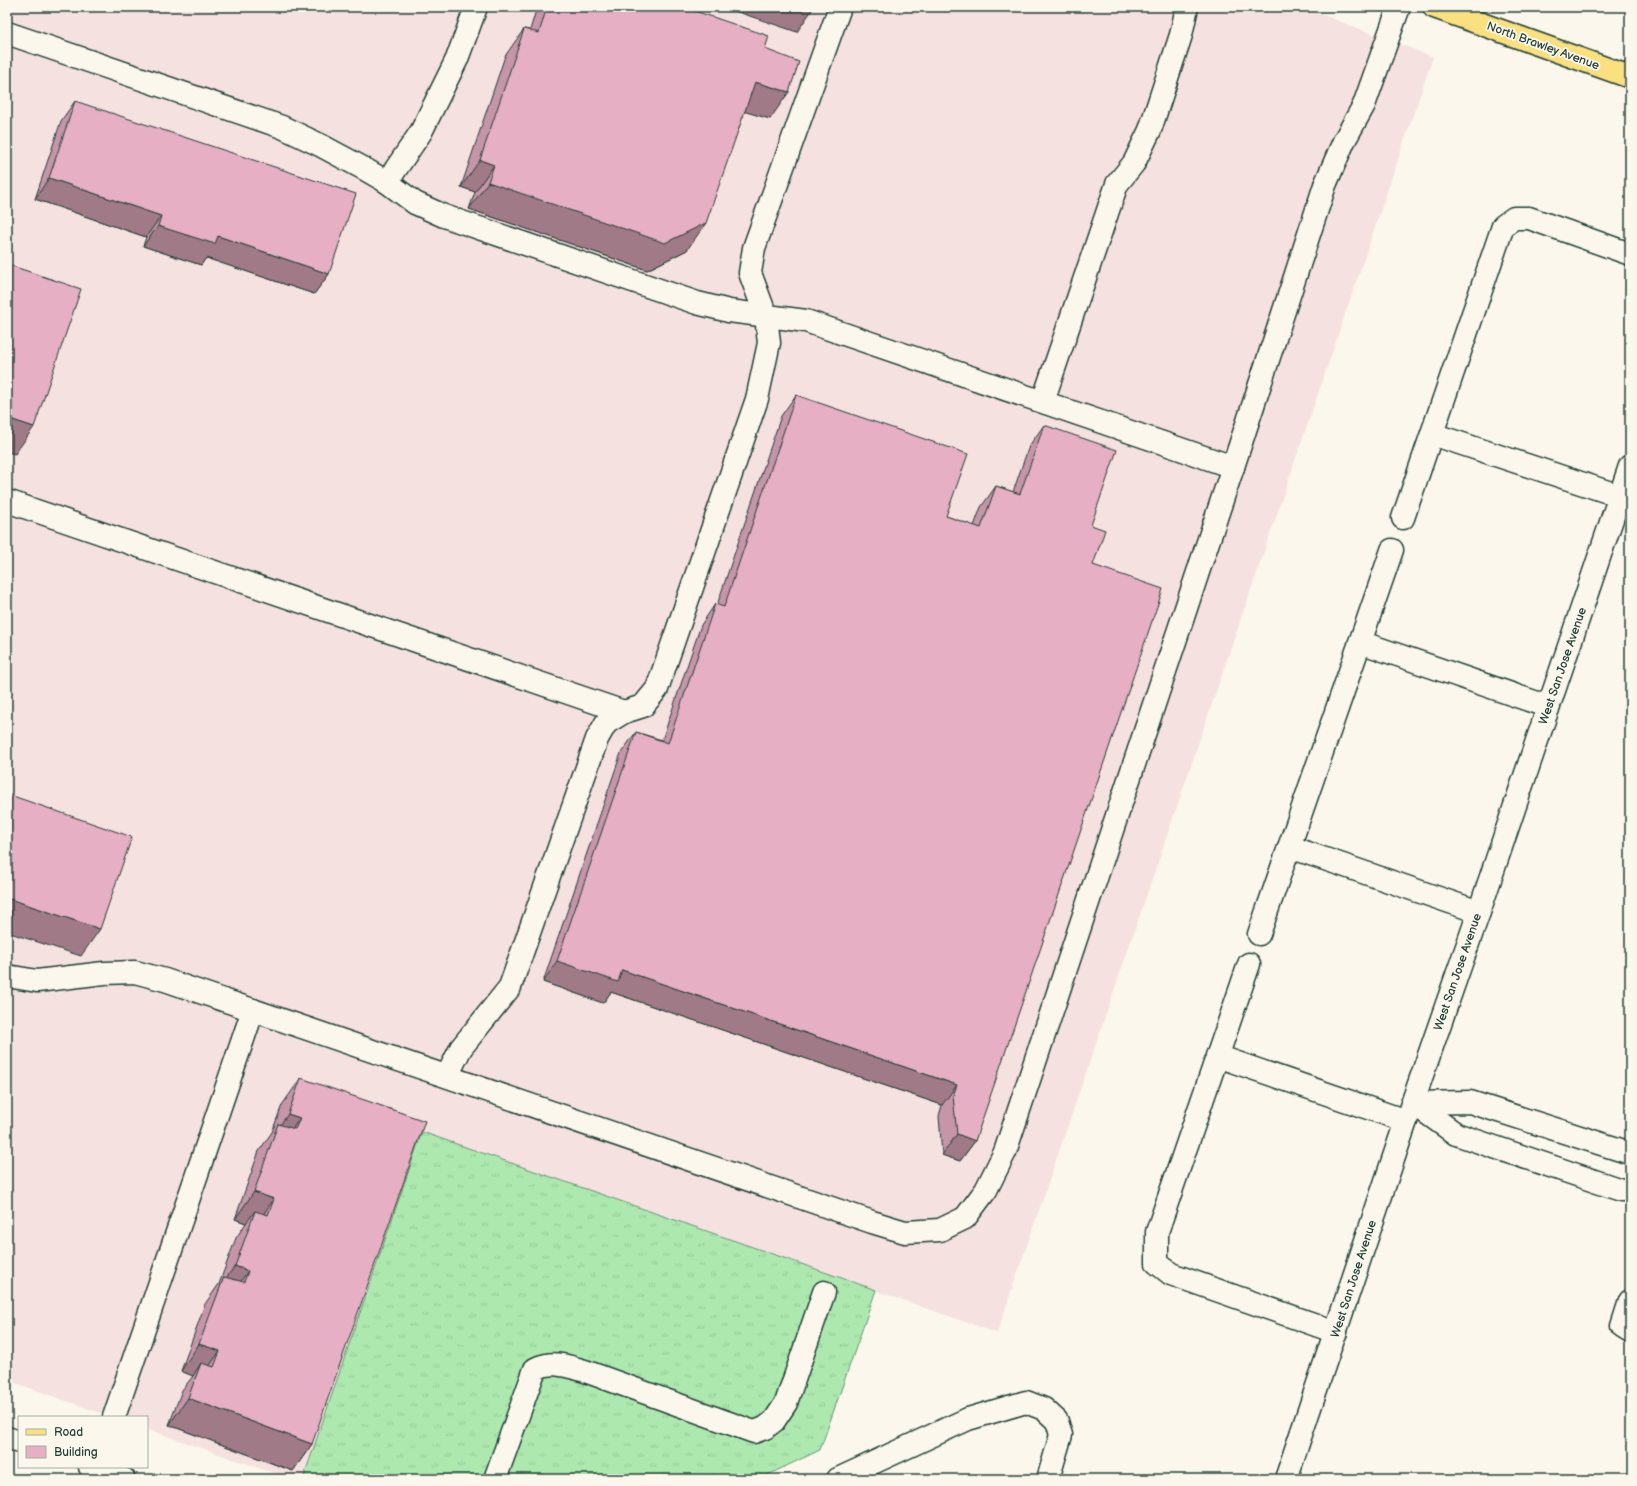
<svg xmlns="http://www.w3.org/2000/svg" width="1637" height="1486" viewBox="0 0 1637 1486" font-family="'Balsamiq Sans',sans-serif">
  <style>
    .built { fill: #f5e1e0 }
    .grass { fill: url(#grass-tufts); stroke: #669372 }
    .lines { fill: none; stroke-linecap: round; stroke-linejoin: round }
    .minor-casing { stroke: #1f3d34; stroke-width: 25 }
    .major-casing { stroke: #1f3d34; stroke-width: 25 }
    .minor { stroke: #fbf7ec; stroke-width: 22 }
    .major { stroke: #fbe080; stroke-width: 22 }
    .wall { fill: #c696a8; stroke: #1f3d34 }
    .shaded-wall { fill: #a17a88; stroke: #1f3d34 }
    .building { fill: #e6afc3; stroke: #1f3d34 }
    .labels { text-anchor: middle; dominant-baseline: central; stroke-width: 3.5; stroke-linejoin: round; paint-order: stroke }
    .street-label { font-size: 12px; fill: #1f3d34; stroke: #fbf7ec }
  </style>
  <defs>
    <pattern id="grass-tufts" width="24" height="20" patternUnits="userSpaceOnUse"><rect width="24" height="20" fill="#ade9af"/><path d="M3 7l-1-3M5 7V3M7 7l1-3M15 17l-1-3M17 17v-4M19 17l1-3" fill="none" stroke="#94c997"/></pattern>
  </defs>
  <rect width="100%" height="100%" fill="#fbf7ec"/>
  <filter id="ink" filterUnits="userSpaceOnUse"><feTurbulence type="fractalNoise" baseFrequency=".025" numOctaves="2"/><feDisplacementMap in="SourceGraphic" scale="8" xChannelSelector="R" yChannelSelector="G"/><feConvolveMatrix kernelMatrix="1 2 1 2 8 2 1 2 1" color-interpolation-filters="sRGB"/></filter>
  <g filter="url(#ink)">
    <!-- built -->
    <path class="built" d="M7,7H1302L1433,57L997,1333L422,1132L303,1479H290L147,1429V1417H112L7,1380Z"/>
    <!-- grass -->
    <path class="grass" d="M422,1132L876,1290L820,1450L759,1479H303Z"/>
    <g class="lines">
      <defs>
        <g id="minor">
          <path d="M7,33L282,127L320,145L361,167L387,182L415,203L444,216L697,303L729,311L806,321L1233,467"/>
          <path d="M387,182L421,132L457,59L476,7"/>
          <path d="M1043,401L1117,184L1134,163L1150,130L1181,35L1187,7"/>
          <path d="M1432,434L1620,496"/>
          <path d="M7,501L624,712"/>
          <path d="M1403,518L1503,226L1514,218H1529L1630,254"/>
          <path d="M1360,642L1549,707"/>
          <path d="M1290,847L1479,912"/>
          <path d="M1259,934L1392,550"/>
          <path d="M1249,964L1157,1232V1263L1171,1274L1336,1332"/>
          <path d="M7,976L37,981L104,973L135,972L165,980L872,1222L905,1232L940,1230L965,1218L986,1190L1005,1152L1233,467L1325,185L1344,141L1364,105L1399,7"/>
          <path d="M1217,1056L1406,1121"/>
          <path d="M447,1076L461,1048L510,987L597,739L606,723L624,712L643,706L657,689L757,399L769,343L766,316L750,273L754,248L840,7"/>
          <path d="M1413,1103L1456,1134L1621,1190L1630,1189"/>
          <path d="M1413,1103L1470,1102L1630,1153"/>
          <path d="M1630,1301L1622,1326L1630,1331"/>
          <path d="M114,1417L253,1010"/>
          <path d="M7,1438L19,1442"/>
          <path d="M90,1467L124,1479"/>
          <path d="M495,1479L535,1369C553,1360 567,1366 585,1371L754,1432L765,1428L774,1421L786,1403L824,1292"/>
          <path d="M838,1479L968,1419L1026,1402L1044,1409L1057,1421L1061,1435L1048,1479"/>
          <path d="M1286,1479L1406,1121L1479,912L1630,466"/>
        </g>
        <path id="major" d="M1434,7L1630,77"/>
      </defs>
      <!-- minor casing -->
      <use href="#minor" class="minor-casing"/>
      <!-- major casing -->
      <use href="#major" class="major-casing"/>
      <!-- minor -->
      <use href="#minor" class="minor"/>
      <!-- major -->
      <use href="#major" class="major"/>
    </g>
    <!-- wall -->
    <g class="wall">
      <path d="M537,7H683L765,49L770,119L745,111L687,250L647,270L469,209L475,192L461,187L505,56L524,29L530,30Z"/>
      <path d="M75,101L329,274L314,294L206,258L201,265L143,246L146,237L35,199L61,121Z"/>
      <path d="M796,395L946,516L974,526L981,507L996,486L1013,492L1029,446L1044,425L1091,525L1093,565L975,1141L960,1161L942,1155L939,1116L942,1105L611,992L603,1003L543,982L621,753L636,732L662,740L701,625L715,604L717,605L781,416Z"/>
      <path d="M301,1078L312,1444L293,1471L169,1425L182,1390L193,1376L181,1371L205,1304L219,1284L236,1238L246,1223L235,1219L259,1151L272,1132L282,1105Z"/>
    </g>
    <!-- shaded-wall -->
    <g class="shaded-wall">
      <path d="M723,7H814L797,32Z"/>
      <path d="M755,82L789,92L770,119L736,109Z"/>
      <path d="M480,160L494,165L475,192L461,187Z"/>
      <path d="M49,178L161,216L146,237L35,199Z"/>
      <path d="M488,182L706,223L687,250L647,270L469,209Z"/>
      <path d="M158,226L218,236L329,274L314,294L206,258L201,265L143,246Z"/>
      <path d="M7,418L34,427L15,454L7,452Z"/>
      <path d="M7,898L100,929L81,956L7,932Z"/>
      <path d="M557,961L622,970L957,1085L942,1105L611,992L603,1003L543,982Z"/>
      <path d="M288,1114L300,1118L281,1145L275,1132Z"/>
      <path d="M957,1134L975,1141L960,1161L942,1155Z"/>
      <path d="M254,1192L274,1199L255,1226V1211L246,1223L235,1219Z"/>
      <path d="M235,1266L248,1271L229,1298L220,1286Z"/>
      <path d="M199,1344L220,1351L201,1378V1363L193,1376L181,1371Z"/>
      <path d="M188,1398L312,1444L293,1471L169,1425Z"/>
    </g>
    <!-- building -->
    <g class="building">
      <path d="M547,7H683L769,36L765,49L799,62L789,92L755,82L706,223L665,243L488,182L494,165L480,160L524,29L539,33Z"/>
      <path d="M75,101L356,194L329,274L218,236L215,244L158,226L161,216L49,178Z"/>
      <path d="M9,265L81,289L34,427L7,418V272Z"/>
      <path d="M796,395L968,454L946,516L981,528L996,486L1020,494L1044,425L1117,450L1091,525L1105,530L1093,565L1163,589L975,1141L957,1134L953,1096L957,1085L622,970L618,982L557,961L636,732L668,743L715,604L724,607Z"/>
      <path d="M7,794L132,837L100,929L7,898Z"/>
      <path d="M301,1078L425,1121L312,1444L188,1398L201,1363L214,1367L220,1351L199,1344L224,1277L244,1282L248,1271L235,1266L255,1211L268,1215L274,1199L254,1192L278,1124L295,1129L300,1118L288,1114Z"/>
    </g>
  </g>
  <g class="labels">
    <!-- street labels -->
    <g class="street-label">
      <text transform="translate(1543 46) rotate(20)">North Brawley Avenue</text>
      <text transform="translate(1563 666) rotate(-71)">West San Jose Avenue</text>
      <text transform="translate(1458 972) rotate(-71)">West San Jose Avenue</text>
      <text transform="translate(1354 1279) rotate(-72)">West San Jose Avenue</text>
    </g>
  </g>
  <!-- margin -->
  <rect width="1637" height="1486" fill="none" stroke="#fbf7ec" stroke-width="24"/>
  <rect x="12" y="12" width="1613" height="1462" fill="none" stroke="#1f3d34" stroke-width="1.5" filter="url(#ink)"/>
  <!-- legend -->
  <rect x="18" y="1416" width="130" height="52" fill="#fbf7ec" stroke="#a3ada2"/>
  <rect x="26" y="1429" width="20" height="6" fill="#fbe080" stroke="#a3ada2"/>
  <text x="54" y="1436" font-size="12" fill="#1f3d34">Road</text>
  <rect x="26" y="1446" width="20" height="12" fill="#e6afc3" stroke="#a3ada2"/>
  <text x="54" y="1456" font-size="12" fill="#1f3d34">Building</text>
</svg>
